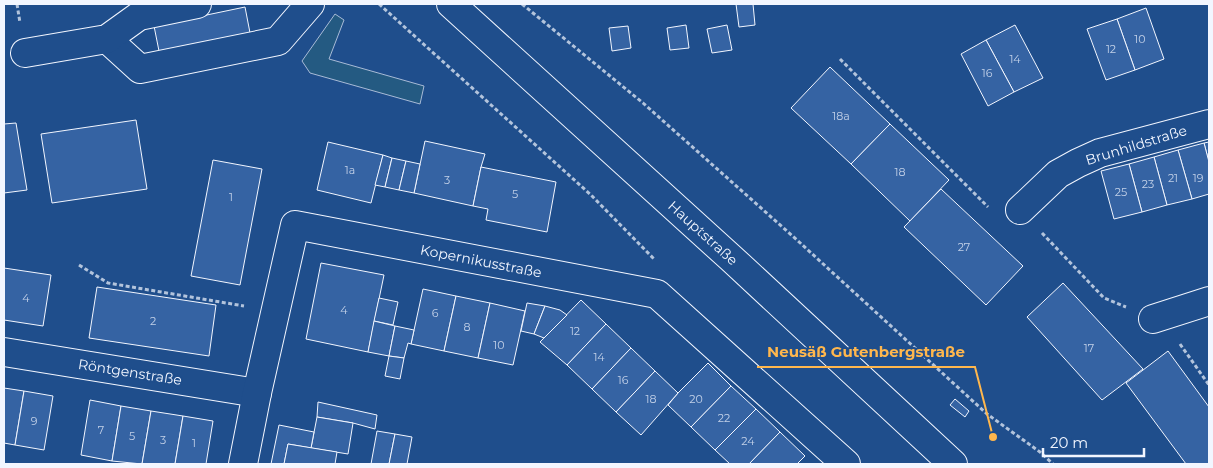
<svg xmlns="http://www.w3.org/2000/svg" width="1213" height="468" viewBox="0 0 1213 468" font-family="Montserrat,sans-serif">
  <style>
    .green { fill: #245a82; stroke: #a8bbd7 }
    .building { fill: #3563a3; stroke: #f2f6ff }
    .lines { fill: none; stroke-linecap: round; stroke-linejoin: round }
    .minor-casing { stroke: #f2f6ff; stroke-width: 30 }
    .path { stroke: #b3c4dc; stroke-width: 3; stroke-dasharray: 4 2.5; stroke-linecap: butt }
    .minor { stroke: #1f4e8c; stroke-width: 28 }
    .labels { text-anchor: middle; dominant-baseline: central; stroke-width: 4; stroke-linejoin: round; paint-order: stroke }
    .number-label { font-size: 11px; fill: #c3d1e8 }
    .street-label { font-size: 14px; fill: #f2f6ff; stroke: #1f4e8c }
    .leader { fill: none; stroke: #ffb74d; stroke-width: 2 }
    .callout-dot { fill: #ffb74d; stroke: #1f4e8c; stroke-width: 2 }
    .callout-label { font-size: 15px; text-anchor: middle; font-weight: bold; fill: #ffb74d; stroke: #1f4e8c; stroke-width: 4; stroke-linejoin: round; paint-order: stroke }
  </style>
  <rect width="100%" height="100%" fill="#1f4e8c"/>
  <!-- green -->
  <path class="green" d="M335,14L344,20L329,59L424,86L420,104L310,73L302,61Z"/>
  <!-- building -->
  <g class="building">
    <path d="M736,4H753L755,25L739,27Z"/>
    <path d="M245,7L251,38L160,56L154,26Z"/>
    <path d="M1146,8L1164,59L1135,70L1117,19Z"/>
    <path d="M1117,19L1135,70L1106,80L1087,29Z"/>
    <path d="M686,25L689,48L670,50L667,28Z"/>
    <path d="M727,25L732,50L712,53L707,29Z"/>
    <path d="M1015,25L1043,78L1014,92L986,40Z"/>
    <path d="M628,26L631,48L612,51L609,28Z"/>
    <path d="M986,40L1014,92L988,106L961,54Z"/>
    <path d="M830,67L890,124L851,164L791,108Z"/>
    <path d="M136,120L147,189L52,203L41,134Z"/>
    <path d="M16,123L27,190L4,193V124Z"/>
    <path d="M890,124L949,180L910,221L851,164Z"/>
    <path d="M425,141L485,154L481,167L473,206L414,193Z"/>
    <path d="M328,142L383,155L371,203L317,190Z"/>
    <path d="M1209,142V162L1204,143Z"/>
    <path d="M1204,143L1209,162V194L1192,199L1178,150Z"/>
    <path d="M1178,150L1192,199L1167,205L1154,157Z"/>
    <path d="M383,155L392,158L385,187L375,185Z"/>
    <path d="M1154,157L1167,205L1142,212L1129,164Z"/>
    <path d="M392,158L406,161L399,190L385,187Z"/>
    <path d="M213,160L262,169L240,285L191,276Z"/>
    <path d="M406,161L420,164L414,193L399,190Z"/>
    <path d="M1129,164L1142,212L1114,219L1101,171Z"/>
    <path d="M481,167L556,182L547,232L486,220L488,209L473,206Z"/>
    <path d="M941,189L1023,266L986,305L904,227Z"/>
    <path d="M321,263L384,275L368,352L306,339Z"/>
    <path d="M4,268L51,275L43,326L4,320Z"/>
    <path d="M1063,283L1143,369L1102,400L1027,317Z"/>
    <path d="M97,287L216,305L209,356L89,338Z"/>
    <path d="M423,289L456,296L444,351L411,344Z"/>
    <path d="M456,296L490,303L478,358L444,351Z"/>
    <path d="M379,298L398,302L393,325L374,321Z"/>
    <path d="M581,300L606,324L567,365L540,342Z"/>
    <path d="M490,303L525,311L513,365L478,358Z"/>
    <path d="M527,303L545,306L534,334L521,331Z"/>
    <path d="M545,306L560,310L567,315L544,338L534,334Z"/>
    <path d="M374,321L395,326L389,356L368,352Z"/>
    <path d="M606,324L631,348L592,389L567,365Z"/>
    <path d="M395,326L414,330L411,344L408,343L404,358L389,356Z"/>
    <path d="M631,348L655,371L616,412L592,389Z"/>
    <path d="M1168,351L1209,407V464H1186L1126,383Z"/>
    <path d="M389,356L404,358L400,379L385,376Z"/>
    <path d="M708,363L731,386L691,427L668,405L678,393Z"/>
    <path d="M655,371L678,393L641,435L616,412Z"/>
    <path d="M731,386L756,409L715,450L691,427Z"/>
    <path d="M4,388L24,391L15,445L4,443Z"/>
    <path d="M24,391L53,396L44,450L15,445Z"/>
    <path d="M955,399L969,411L965,417L950,405Z"/>
    <path d="M90,400L121,406L112,461L81,455Z"/>
    <path d="M318,402L377,415L375,429L353,423L317,417Z"/>
    <path d="M121,406L151,411L142,464L112,461Z"/>
    <path d="M756,409L780,432L749,464H730L715,450Z"/>
    <path d="M151,411L183,416L175,464H142Z"/>
    <path d="M183,416L213,421L206,464H175Z"/>
    <path d="M317,417L353,423L348,454L311,448Z"/>
    <path d="M279,425L314,432L311,448L288,444L284,464H271Z"/>
    <path d="M377,431L395,434L389,464H371Z"/>
    <path d="M780,432L805,456L797,464H749Z"/>
    <path d="M395,434L412,437L407,464H389Z"/>
    <path d="M288,444L337,452L335,464H284Z"/>
  </g>
  <g class="lines">
    <defs>
      <g id="minor">
        <path d="M451,4L732,259L953,464"/>
        <path d="M107,39L140,69L278,41L310,4"/>
        <path d="M25,53L107,39L139,16L197,4"/>
        <path d="M1020,210L1058,174L1078,163L1100,153L1209,124"/>
        <path d="M1153,319L1209,301"/>
        <path d="M4,352L257,393"/>
        <path d="M243,464L257,393L295,225L657,294L846,464"/>
      </g>
    </defs>
    <!-- minor casing -->
    <use href="#minor" class="minor-casing"/>
    <!-- path -->
    <g class="path">
      <path d="M17,4L20,23"/>
      <path d="M379,4L591,195L655,260"/>
      <path d="M522,4L643,103L797,240L987,414L1040,452L1053,464"/>
      <path d="M840,59L988,207"/>
      <path d="M1042,233L1104,298L1126,307"/>
      <path d="M79,265L108,283L244,306"/>
      <path d="M1180,344L1209,385"/>
    </g>
    <!-- minor -->
    <use href="#minor" class="minor"/>
  </g>
  <g class="labels">
    <!-- number labels -->
    <g class="number-label">
      <text x="1140" y="39">10</text>
      <text x="1111" y="49">12</text>
      <text x="1015" y="59">14</text>
      <text x="987" y="73">16</text>
      <text x="841" y="116">18a</text>
      <text x="350" y="170">1a</text>
      <text x="900" y="172">18</text>
      <text x="1173" y="178">21</text>
      <text x="1198" y="178">19</text>
      <text x="447" y="180">3</text>
      <text x="1148" y="184">23</text>
      <text x="1121" y="192">25</text>
      <text x="515" y="194">5</text>
      <text x="231" y="197">1</text>
      <text x="964" y="247">27</text>
      <text x="26" y="298">4</text>
      <text x="344" y="310">4</text>
      <text x="435" y="313">6</text>
      <text x="153" y="321">2</text>
      <text x="467" y="327">8</text>
      <text x="575" y="331">12</text>
      <text x="499" y="345">10</text>
      <text x="1089" y="348">17</text>
      <text x="599" y="357">14</text>
      <text x="623" y="380">16</text>
      <text x="651" y="399">18</text>
      <text x="696" y="399">20</text>
      <text x="724" y="418">22</text>
      <text x="34" y="421">9</text>
      <text x="101" y="430">7</text>
      <text x="132" y="436">5</text>
      <text x="163" y="440">3</text>
      <text x="748" y="441">24</text>
      <text x="194" y="443">1</text>
    </g>
    <!-- street labels -->
    <g class="street-label">
      <text transform="translate(1136 145) rotate(-17)">Brunhildstraße</text>
      <text transform="translate(703 233) rotate(42)">Hauptstraße</text>
      <text transform="translate(481 261) rotate(11)">Kopernikusstraße</text>
      <text transform="translate(130 372) rotate(9)">Röntgenstraße</text>
    </g>
  </g>
  <!-- callouts -->
  <path class="leader" d="M993 437L975 367H757"/>
  <circle class="callout-dot" cx="993" cy="437" r="5"/>
  <g class="callout-label">
    <text x="866" y="357">Neusäß Gutenbergstraße</text>
  </g>
  <!-- border -->
  <rect width="1213" height="468" fill="none" stroke="#f2f6ff" stroke-width="10"/>
  <!-- scale -->
  <path d="M1043 448v8h101v-8" fill="none" stroke="#f2f6ff" stroke-width="2.5"/>
  <text x="1050" y="448" font-size="15" fill="#f2f6ff" stroke="#1f4e8c" stroke-width="4" paint-order="stroke">20 m</text>
</svg>
